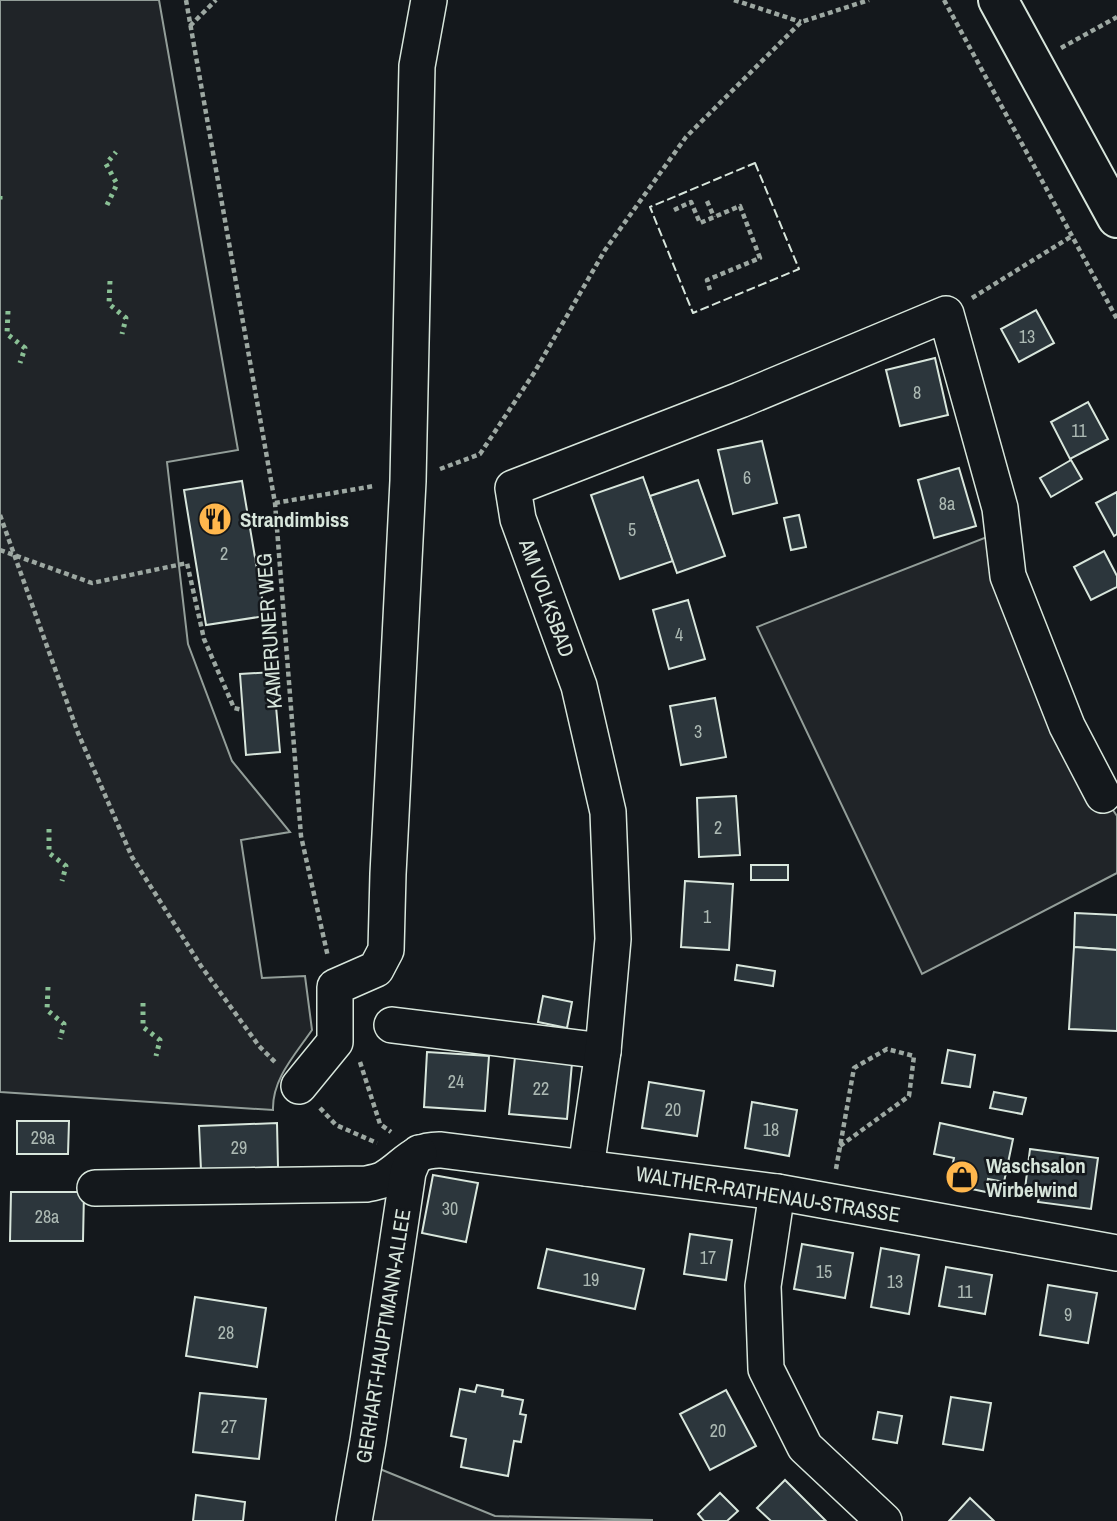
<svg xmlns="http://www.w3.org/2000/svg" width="1117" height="1521" viewBox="0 0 1117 1521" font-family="'Archivo Narrow',sans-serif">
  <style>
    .green { fill: #202428; stroke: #939e99; stroke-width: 2 }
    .building { fill: #2c363c; stroke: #d8e6dc; stroke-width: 2 }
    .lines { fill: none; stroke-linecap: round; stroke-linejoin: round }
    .minor-casing { stroke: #d8e6dc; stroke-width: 38 }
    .major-casing { stroke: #d8e6dc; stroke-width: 42 }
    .path { stroke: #9da8a2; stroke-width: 4.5; stroke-dasharray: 5 3.5; stroke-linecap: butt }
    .minor { stroke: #14181c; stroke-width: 35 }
    .major { stroke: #14181c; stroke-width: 38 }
    .hedge { stroke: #8ac095; stroke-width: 5; stroke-dasharray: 3.5 5; stroke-linecap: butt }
    .fence { stroke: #d8e6dc; stroke-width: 2; stroke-dasharray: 9 3.5; stroke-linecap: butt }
    .labels { text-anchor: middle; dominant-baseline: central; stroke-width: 5; stroke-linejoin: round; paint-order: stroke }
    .number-label { font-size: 18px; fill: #adbab4 }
    .poi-label { font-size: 21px; font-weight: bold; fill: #d8e6dc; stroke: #14181c; text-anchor: start }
    .street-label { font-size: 21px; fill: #d8e6dc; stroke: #14181c }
  </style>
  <rect width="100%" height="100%" fill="#14181c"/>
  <!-- green -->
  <g class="green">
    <path d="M0,0H159L238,450L167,462L188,644L232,761L290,832L241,840L262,978L305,976L312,1030C295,1055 272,1079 273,1110L0,1092Z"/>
    <path d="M992,535L1103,795L1117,816V873L922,974L757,627Z"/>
    <path d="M375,1467L495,1516L652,1520V1521H365Z"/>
  </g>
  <!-- building -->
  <g class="building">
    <path d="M1036,310L1054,343L1019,362L1001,329Z"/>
    <path d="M935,358L948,415L900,426L886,370Z"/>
    <path d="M1088,402L1108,439L1070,459L1051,422Z"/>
    <path d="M762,441L777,503L733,514L718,450Z"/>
    <path d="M1071,460L1082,479L1051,497L1040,478Z"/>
    <path d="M959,468L976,526L934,538L918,480Z"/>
    <path d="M643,477L673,561L620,579L591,495Z"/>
    <path d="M698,480L725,556L677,573L650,496Z"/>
    <path d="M242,481L265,616L206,625L184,490Z"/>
    <path d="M1117,492V534L1114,536L1096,503Z"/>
    <path d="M799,515L806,547L791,550L784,518Z"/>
    <path d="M1104,551L1117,576V587L1091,600L1074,567Z"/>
    <path d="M688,600L705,659L669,669L653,610Z"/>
    <path d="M273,672L280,752L246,755L240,674Z"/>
    <path d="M715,698L726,757L681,765L670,706Z"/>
    <path d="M736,796L740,855L699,857L697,798Z"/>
    <rect x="751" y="865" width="37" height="15"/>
    <path d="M685,881L733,884L729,950L681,947Z"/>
    <path d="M1075,913L1117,915V950L1074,947Z"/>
    <path d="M1074,947L1117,950V1031L1069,1029Z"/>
    <path d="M737,965L775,971L773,986L735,980Z"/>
    <path d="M543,996L572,1002L567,1028L538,1022Z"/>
    <path d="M948,1050L975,1055L970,1087L942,1083Z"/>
    <path d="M427,1052L489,1056L485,1111L424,1107Z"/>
    <path d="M515,1057L572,1063L567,1119L509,1114Z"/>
    <path d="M649,1082L704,1091L697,1136L642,1128Z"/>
    <path d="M994,1092L1026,1098L1022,1114L990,1108Z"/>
    <path d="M752,1102L797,1110L789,1156L745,1148Z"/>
    <path d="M17,1121H69L68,1154H17Z"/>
    <path d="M277,1123L278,1167L201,1170L199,1126Z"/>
    <path d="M940,1123L1013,1139L1004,1182L988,1179L986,1192L948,1184L954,1158L934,1154Z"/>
    <path d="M1030,1149L1098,1158L1091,1209L1038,1202L1040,1191L1025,1189Z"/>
    <path d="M433,1175L478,1183L466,1242L422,1233Z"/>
    <path d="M11,1192H84L83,1241H10Z"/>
    <path d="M690,1234L732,1240L726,1280L684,1274Z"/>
    <path d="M802,1244L853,1253L845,1298L794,1289Z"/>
    <path d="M881,1248L919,1255L909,1314L871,1307Z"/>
    <path d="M547,1249L644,1269L635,1309L538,1288Z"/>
    <path d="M946,1267L992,1275L985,1314L939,1306Z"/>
    <path d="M1048,1285L1097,1293L1088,1343L1040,1335Z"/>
    <path d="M195,1297L266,1308L257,1367L186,1356Z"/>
    <path d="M477,1385L503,1390L502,1396L523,1400L520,1414L526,1415L521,1442L514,1441L508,1476L461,1467L466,1439L451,1436L460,1389L475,1392Z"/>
    <path d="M726,1390L756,1446L710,1470L680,1414Z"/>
    <path d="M200,1393L266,1399L259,1459L193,1452Z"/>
    <path d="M951,1397L991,1403L983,1450L943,1444Z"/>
    <path d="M878,1412L902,1416L897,1443L873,1439Z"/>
    <path d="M785,1480L826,1521H771L757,1508Z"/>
    <path d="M720,1493L738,1511L727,1521H704L698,1514Z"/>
    <path d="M196,1495L245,1502L243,1521H193Z"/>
    <path d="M970,1498L994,1521H949Z"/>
  </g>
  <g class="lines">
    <defs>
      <g id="minor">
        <path d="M392,1025L603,1051"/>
        <path d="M299,1086L335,1042V987L376,969L386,950L388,874L408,481L417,66L429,0"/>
        <path d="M586,1168L603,1051L613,939L608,812L579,686L518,519L513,488L740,400L946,314L1000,508L1008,576L1067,726L1103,795"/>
        <path d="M95,1188L366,1184C371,1183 377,1182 382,1180C405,1168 411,1149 441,1150L777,1192L1117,1253"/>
        <path d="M777,1192L763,1286L766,1369L805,1447L884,1521"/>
        <path d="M354,1521L368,1441L408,1172L413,1160L419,1153"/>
      </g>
      <path id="major" d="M998,0L1117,218"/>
    </defs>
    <!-- minor casing -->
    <use href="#minor" class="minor-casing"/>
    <!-- major casing -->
    <use href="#major" class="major-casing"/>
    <!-- path -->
    <g class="path">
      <path d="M186,0L275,503L301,836L328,957"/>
      <path d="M734,0L801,22"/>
      <path d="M944,0L1117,319"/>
      <path d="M190,26L216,0"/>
      <path d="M1061,48L1117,17"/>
      <path d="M707,201L714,217"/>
      <path d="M674,210L691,202L700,223L740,206L760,258L707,280L710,290"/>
      <path d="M972,298L1072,236"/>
      <path d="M440,469L480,454L534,373L605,250L686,137L801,22L869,0"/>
      <path d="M275,503L374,486"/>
      <path d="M0,515L78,733L132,857L201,966L259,1046L277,1064"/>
      <path d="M0,550L92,583L187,563L204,639L234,708L243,710"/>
      <path d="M360,1062L380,1124L391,1132"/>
      <path d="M320,1108L336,1125L377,1143"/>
      <path d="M836,1169L854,1068L887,1049L914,1056L909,1096L840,1146"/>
    </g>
    <!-- minor -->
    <use href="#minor" class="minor"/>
    <!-- major -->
    <use href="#major" class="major"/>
    <!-- hedge -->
    <g class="hedge">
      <path d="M0,196V201"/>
      <path d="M107,205L117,184L106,164L116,152"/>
      <path d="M110,281L109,304L126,318L122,334"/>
      <path d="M8,311L7,334L25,348L20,363"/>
      <path d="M49,829V853L66,866L62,881"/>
      <path d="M48,987L47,1010L64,1024L60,1039"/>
      <path d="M143,1003V1027L160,1040L156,1056"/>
    </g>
    <!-- fence -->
    <path class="fence" d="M755,163L799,269L693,313L650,207Z"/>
  </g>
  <!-- icons -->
  <defs>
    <symbol id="restaurant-disc" viewBox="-11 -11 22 22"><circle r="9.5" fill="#ffb74d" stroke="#14181c"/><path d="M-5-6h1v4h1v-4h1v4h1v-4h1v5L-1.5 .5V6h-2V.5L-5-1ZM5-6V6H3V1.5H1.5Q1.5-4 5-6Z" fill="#111"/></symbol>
    <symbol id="shop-disc" viewBox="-11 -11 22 22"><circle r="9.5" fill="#ffb74d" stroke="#14181c"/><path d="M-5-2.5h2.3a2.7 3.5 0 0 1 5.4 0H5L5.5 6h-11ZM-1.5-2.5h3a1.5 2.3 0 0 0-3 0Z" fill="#111"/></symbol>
  </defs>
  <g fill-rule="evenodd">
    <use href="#restaurant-disc" x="196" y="500" width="38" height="38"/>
    <use href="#shop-disc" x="943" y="1158" width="38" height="38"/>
  </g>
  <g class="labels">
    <!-- number labels -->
    <g class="number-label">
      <text x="1027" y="336">13</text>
      <text x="917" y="392">8</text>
      <text x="1079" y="430">11</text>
      <text x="747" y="477">6</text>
      <text x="947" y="503">8a</text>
      <text x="632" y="529">5</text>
      <text x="224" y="553">2</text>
      <text x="679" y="634">4</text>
      <text x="698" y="731">3</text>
      <text x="718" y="827">2</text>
      <text x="707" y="916">1</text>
      <text x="456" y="1081">24</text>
      <text x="541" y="1088">22</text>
      <text x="673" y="1109">20</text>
      <text x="771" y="1129">18</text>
      <text x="43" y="1137">29a</text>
      <text x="239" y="1147">29</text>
      <text x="450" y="1208">30</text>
      <text x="47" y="1216">28a</text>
      <text x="708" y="1257">17</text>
      <text x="824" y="1271">15</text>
      <text x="591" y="1279">19</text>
      <text x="895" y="1281">13</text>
      <text x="965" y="1291">11</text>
      <text x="1068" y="1314">9</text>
      <text x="226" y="1332">28</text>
      <text x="229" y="1426">27</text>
      <text x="718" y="1430">20</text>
    </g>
    <!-- poi labels -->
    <g class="poi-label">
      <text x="240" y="519">Strandimbiss</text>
      <text x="986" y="1165">Waschsalon<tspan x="986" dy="24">Wirbelwind</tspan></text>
    </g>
    <!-- street labels -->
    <g class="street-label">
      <text transform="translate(547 598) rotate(70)">AM VOLKSBAD</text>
      <text transform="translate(269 631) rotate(-94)">KAMERUNER WEG</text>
      <text transform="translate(768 1194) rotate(9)">WALTHER-RATHENAU-STRASSE</text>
      <text transform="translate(383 1336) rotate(-81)">GERHART-HAUPTMANN-ALLEE</text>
    </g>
  </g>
</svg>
